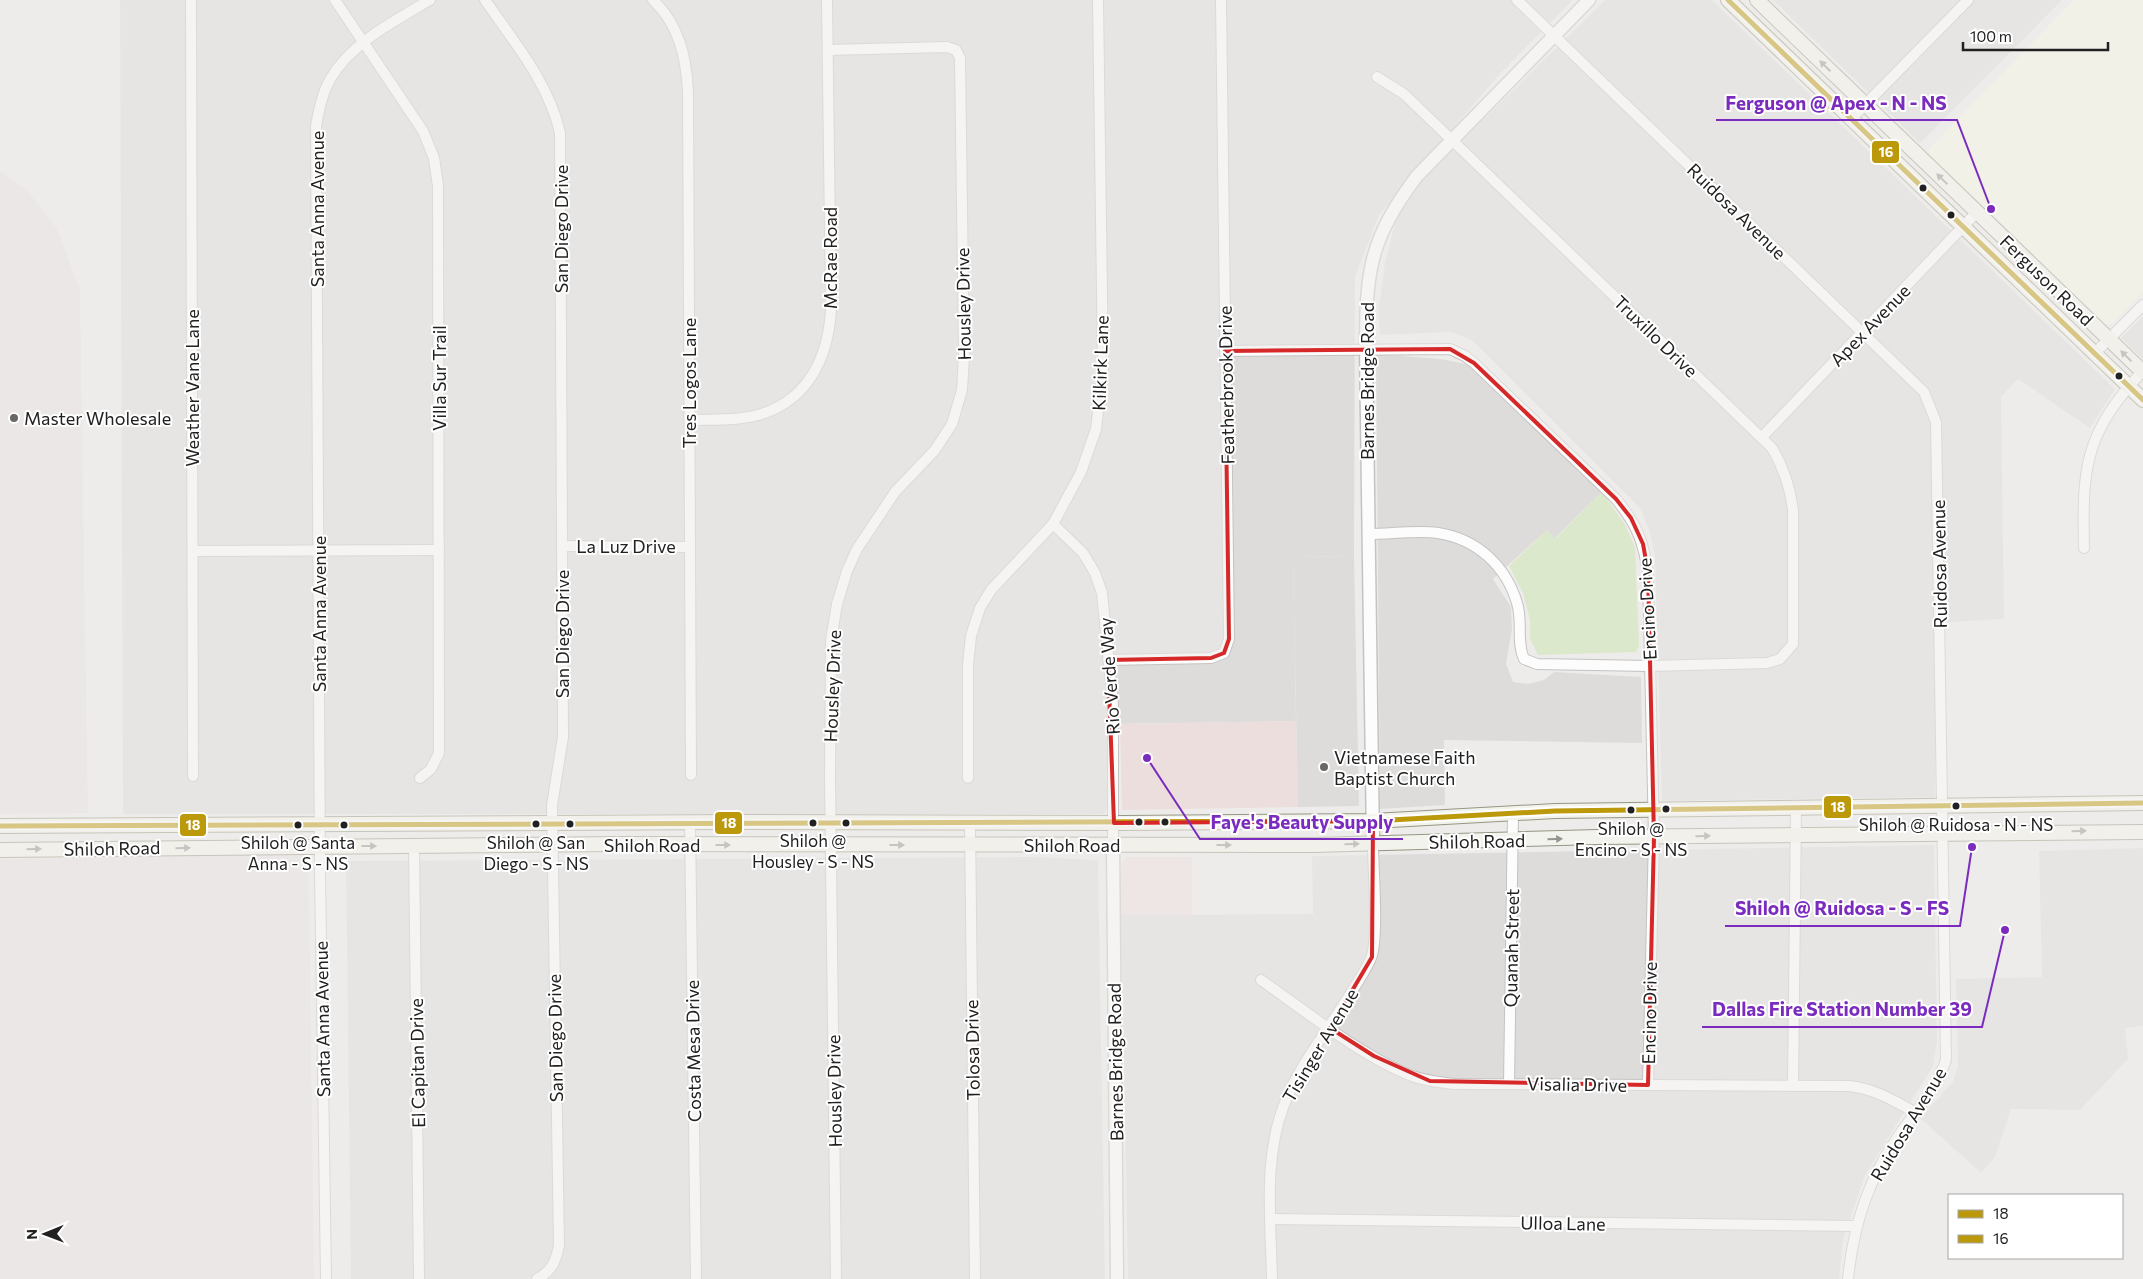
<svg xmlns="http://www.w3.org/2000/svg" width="2143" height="1279" viewBox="0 0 2143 1279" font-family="Commissioner,sans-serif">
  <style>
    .residential { fill: #dedcdb }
    .commercial { fill: #ebdedd }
    .industrial { fill: #e7dfe4 }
    .education { fill: #f6f5e7 }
    .religious { fill: #dddcdb }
    .grass { fill: #dce8cc }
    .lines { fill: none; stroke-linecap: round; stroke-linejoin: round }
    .minor-casing { stroke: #c4c3c2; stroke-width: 12 }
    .tertiary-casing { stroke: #c4c3c2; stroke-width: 15 }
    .secondary-casing { stroke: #959683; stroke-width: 16 }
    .minor { stroke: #fcfcfc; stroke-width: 10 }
    .tertiary { stroke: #fcfcfc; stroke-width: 12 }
    .secondary { stroke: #f3f3ed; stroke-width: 14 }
    .bus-1-casing { stroke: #fff; stroke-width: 9 }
    .bus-2-casing { stroke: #fff; stroke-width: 9 }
    .bus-1 { stroke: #bc990a; stroke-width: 5 }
    .bus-2 { stroke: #bc990a; stroke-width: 5 }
    .oneway { fill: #949491 }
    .marked { fill: none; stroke: #d62828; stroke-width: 4; stroke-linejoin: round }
    .bus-dot { fill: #212121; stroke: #fff; stroke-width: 2 }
    .poi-dot { fill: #696867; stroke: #fff; stroke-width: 2 }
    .labels { text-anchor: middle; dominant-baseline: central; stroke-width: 4; stroke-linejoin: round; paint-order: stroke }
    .bus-label { font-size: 17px; fill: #212121; stroke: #fff }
    .street-label { font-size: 18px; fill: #212121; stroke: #fff }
    .poi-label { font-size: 18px; fill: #212121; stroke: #fff; text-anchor: start }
    .leader { fill: none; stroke: #7b2cbf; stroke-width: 2 }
    .callout-dot { fill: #7b2cbf; stroke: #fff; stroke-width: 2 }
    .callout-label { font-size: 19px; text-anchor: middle; font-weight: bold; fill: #7b2cbf; stroke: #fff; stroke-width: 4; stroke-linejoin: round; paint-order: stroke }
    .line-badge { stroke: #fff; stroke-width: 2 }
    .badge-label { font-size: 14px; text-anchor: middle; font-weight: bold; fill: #fff }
  </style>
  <rect width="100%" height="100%" fill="#eeecea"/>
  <!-- residential -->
  <g class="residential">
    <path d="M120,0H1573L1497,77L1379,215L1355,277L1354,556L1293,557L1296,721L1107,724V807L1105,813L1100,814H123Z"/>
    <path d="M1605,0H1712L2115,389L2090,428L2018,379L2001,397L2004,619L1936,623L1935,797L1662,801L1655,556L1650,533L1640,508L1473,341L1452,332L1380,335L1378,312L1385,263L1396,219L1427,175Z"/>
    <path d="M1773,0H2062L1920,143Z"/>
    <path d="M2143,316V359L2121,338Z"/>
    <path d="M1376,354L1441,359L1466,364L1602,492L1554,539L1547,530L1493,579L1511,607L1512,629L1506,664L1513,682L1528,684L1544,680L1554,672L1641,677L1642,743L1444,740L1445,805L1380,809Z"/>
    <path d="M1934,845L1937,1041L1933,1066L1865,1175L1843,1239L1839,1279H1128L1121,915L1313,914L1312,856Z"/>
    <path d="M2143,848V1026L2125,1028L2128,1059L2080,1110L2011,1109L1995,1157L1981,1173L1920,1118L1953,1082L1958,1065L1956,979L2042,977L2039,851Z"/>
    <path d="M1037,857L1098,860L1105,1279H351L346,861Z"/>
  </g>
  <!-- commercial -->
  <g class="commercial">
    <path d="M1296,721L1298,807L1122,810L1120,724Z"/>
    <path d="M1126,857H1192V915H1121V864Z"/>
  </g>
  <!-- industrial -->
  <g class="industrial">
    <path d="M0,171L26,189L57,229L80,290L88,813L0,814Z"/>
    <path d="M302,854L308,857L309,877L314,1279H0V859Z"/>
  </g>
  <!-- education -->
  <path class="education" d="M2074,0H2143V292L2112,324H2106L1930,155L1929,149Z"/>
  <!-- religious -->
  <path class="religious" d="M1354,556L1359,806L1298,807L1293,557Z"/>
  <!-- grass -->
  <path class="grass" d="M1602,492L1624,523L1635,547L1639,646L1636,652L1538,655L1530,639V620L1523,593L1509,566L1547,530L1555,539Z"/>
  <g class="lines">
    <defs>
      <g id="minor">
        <path d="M191,0L193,776"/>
        <path d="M335,0L423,131L434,158L438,186L439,753L431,769L420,778"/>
        <path d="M485,0C514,42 549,83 560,133L563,737L552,805L559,1245C556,1261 552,1271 537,1279"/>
        <path d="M653,0C679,25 686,56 688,91L691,775"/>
        <path d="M1517,0L1924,392L1936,422L1946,1060C1936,1090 1914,1113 1897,1138C1867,1181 1853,1228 1848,1279"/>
        <path d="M828,50L947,47L956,50L960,58L964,356L962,390L952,424L935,450L895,492L857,549L847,571L837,604L831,640L830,778L836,1279"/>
        <path d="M1852,118L1968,0"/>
        <path d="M1225,351L1450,349L1465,356L1474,363L1616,499C1637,525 1643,540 1648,572L1654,837L1648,1085"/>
        <path d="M2095,353L2143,305"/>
        <path d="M690,420C712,419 736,421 758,415C808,401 828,358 831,310L827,0"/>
        <path d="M1762,437L1977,212"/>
        <path d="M1053,524L1083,553L1095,573L1102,593L1113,705V845"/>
        <path d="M1369,534C1391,534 1416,530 1438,533C1477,539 1506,566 1517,603C1523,622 1516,642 1524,659L1537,664L1649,666L1767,663L1780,659L1793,644V510C1790,487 1784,468 1772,448L1404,94L1377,77"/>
        <path d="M562,546L690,547"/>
        <path d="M2084,548C2082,467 2085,433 2142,372"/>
        <path d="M193,551L439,550"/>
        <path d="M1108,660L1211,658L1224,653L1229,639L1221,0"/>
        <path d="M968,778V665L971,636L980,608L991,590L1053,524L1081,472L1096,429L1103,367L1098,0"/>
        <path d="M690,822L696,1279"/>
        <path d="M970,822L975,1279"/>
        <path d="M414,846L419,1279"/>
        <path d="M1261,980C1305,1011 1363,1057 1412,1076C1426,1081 1439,1082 1453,1084L1849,1086C1875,1089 1893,1100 1916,1113"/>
        <path d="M1509,1084L1513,813"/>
        <path d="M1793,1086L1796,809"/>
        <path d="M1271,1219L1855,1226"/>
        <path d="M326,1279L320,872L316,126C319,110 322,93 331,78C351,43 396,20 430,0"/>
        <path d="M1272,1279C1271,1223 1263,1159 1284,1105C1300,1063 1331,1026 1354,988C1360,978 1367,968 1371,958C1379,938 1373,869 1373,844"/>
      </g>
      <g id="tertiary">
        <path d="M1373,844L1366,349C1366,271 1369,240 1417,176L1589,0"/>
        <path d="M1113,845L1117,1279"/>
      </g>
      <g id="secondary">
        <path d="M1728,0L2143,400"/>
        <path d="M1757,0L2143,372"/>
        <path d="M0,826L737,822L1124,823L1373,821L1555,811L2143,803"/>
        <path d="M0,850L619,844L1315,845L1597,837L2143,832"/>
      </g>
    </defs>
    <!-- minor casing -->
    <use href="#minor" class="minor-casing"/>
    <!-- tertiary casing -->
    <use href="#tertiary" class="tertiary-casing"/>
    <!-- secondary casing -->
    <use href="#secondary" class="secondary-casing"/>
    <!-- minor -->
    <use href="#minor" class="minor"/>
    <!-- tertiary -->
    <use href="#tertiary" class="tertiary"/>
    <!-- secondary -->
    <use href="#secondary" class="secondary"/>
    <defs>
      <path id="bus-1" d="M0,826L1373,821L1555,811L2143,803"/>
      <path id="bus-2" d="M1728,0L2143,400"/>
    </defs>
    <!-- bus-1 casing -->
    <use href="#bus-1" class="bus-1-casing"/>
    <!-- bus-2 casing -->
    <use href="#bus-2" class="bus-2-casing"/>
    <!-- bus-1 -->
    <use href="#bus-1" class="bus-1"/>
    <!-- bus-2 -->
    <use href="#bus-2" class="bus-2"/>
  </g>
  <!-- one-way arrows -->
  <defs><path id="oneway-solid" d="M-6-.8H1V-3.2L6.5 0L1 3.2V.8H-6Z" transform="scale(1.25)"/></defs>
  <g class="oneway">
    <use href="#oneway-solid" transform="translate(1825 66) rotate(-136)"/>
    <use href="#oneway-solid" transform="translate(1942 179) rotate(-136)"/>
    <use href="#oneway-solid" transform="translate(2126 356) rotate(-136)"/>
    <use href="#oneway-solid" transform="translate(2079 831) rotate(-1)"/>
    <use href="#oneway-solid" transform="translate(1703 836) rotate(-1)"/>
    <use href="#oneway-solid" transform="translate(1555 839) rotate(-2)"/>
    <use href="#oneway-solid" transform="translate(1352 844) rotate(-1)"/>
    <use href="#oneway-solid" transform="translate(723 845)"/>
    <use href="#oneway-solid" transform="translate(897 845)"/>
    <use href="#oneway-solid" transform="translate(1224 845)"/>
    <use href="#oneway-solid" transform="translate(369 846)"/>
    <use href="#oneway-solid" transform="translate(183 848) rotate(-1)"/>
    <use href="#oneway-solid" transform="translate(34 849) rotate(-1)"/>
  </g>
  <!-- marked area -->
  <path d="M0 0H2143V1279H0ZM1450,349L1474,363L1616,499L1631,518L1643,544L1648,572L1654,837L1648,1085L1430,1081L1374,1056L1330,1028L1372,957L1373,821L1114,823L1108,660L1211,658L1224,653L1229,639L1225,351Z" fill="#eeecea" fill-opacity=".55" fill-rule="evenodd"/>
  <path class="marked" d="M1450,349L1474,363L1616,499L1631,518L1643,544L1648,572L1654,837L1648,1085L1430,1081L1374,1056L1330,1028L1372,957L1373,821L1114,823L1108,660L1211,658L1224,653L1229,639L1225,351Z"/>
  <!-- markers -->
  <g class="bus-dot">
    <circle cx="1923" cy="188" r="4.5"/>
    <circle cx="1951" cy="215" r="4.5"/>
    <circle cx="2119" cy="376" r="4.5"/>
    <circle cx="1956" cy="806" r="4.5"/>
    <circle cx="1666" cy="809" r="4.5"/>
    <circle cx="1631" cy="810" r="4.5"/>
    <circle cx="1139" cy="822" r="4.5"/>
    <circle cx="1165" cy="822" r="4.5"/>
    <circle cx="813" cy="823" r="4.5"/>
    <circle cx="846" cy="823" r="4.5"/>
    <circle cx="536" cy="824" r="4.5"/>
    <circle cx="570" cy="824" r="4.5"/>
    <circle cx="298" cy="825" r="4.5"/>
    <circle cx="344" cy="825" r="4.5"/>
  </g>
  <g class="poi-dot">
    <circle cx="14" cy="418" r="5"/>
    <circle cx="1324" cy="767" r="5"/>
  </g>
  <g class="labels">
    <!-- bus labels -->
    <g class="bus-label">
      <text x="1956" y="824">Shiloh @ Ruidosa - N - NS</text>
      <text x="1631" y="828">Shiloh @<tspan x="1631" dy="21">Encino - S - NS</tspan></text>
      <text x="813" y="840">Shiloh @<tspan x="813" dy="21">Housley - S - NS</tspan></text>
      <text x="298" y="842">Shiloh @ Santa<tspan x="298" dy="21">Anna - S - NS</tspan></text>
      <text x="536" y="842">Shiloh @ San<tspan x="536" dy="21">Diego - S - NS</tspan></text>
    </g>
    <!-- street labels -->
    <g class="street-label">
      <text transform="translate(317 209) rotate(-90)">Santa Anna Avenue</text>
      <text transform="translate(1737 211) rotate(44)">Ruidosa Avenue</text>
      <text transform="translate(561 229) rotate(-90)">San Diego Drive</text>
      <text transform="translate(830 258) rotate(-90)">McRae Road</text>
      <text transform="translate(2047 280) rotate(44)">Ferguson Road</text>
      <text transform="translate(963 304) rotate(-91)">Housley Drive</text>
      <text transform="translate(1870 325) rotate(-46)">Apex Avenue</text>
      <text transform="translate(1656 336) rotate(44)">Truxillo Drive</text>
      <text transform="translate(1100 363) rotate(-88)">Kilkirk Lane</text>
      <text transform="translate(439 378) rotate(-90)">Villa Sur Trail</text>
      <text transform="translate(1367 381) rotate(-90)">Barnes Bridge Road</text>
      <text transform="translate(689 383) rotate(-90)">Tres Logos Lane</text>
      <text transform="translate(1226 385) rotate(-91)">Featherbrook Drive</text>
      <text transform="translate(192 388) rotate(-90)">Weather Vane Lane</text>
      <text x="626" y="546">La Luz Drive</text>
      <text transform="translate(1939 564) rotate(-91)">Ruidosa Avenue</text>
      <text transform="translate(1647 609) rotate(-93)">Encino Drive</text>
      <text transform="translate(319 614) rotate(-90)">Santa Anna Avenue</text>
      <text transform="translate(562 634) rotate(-90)">San Diego Drive</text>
      <text transform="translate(1109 676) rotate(-94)">Rio Verde Way</text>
      <text transform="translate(832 686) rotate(-88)">Housley Drive</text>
      <text transform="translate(1477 841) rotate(-1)">Shiloh Road</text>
      <text x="652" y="845">Shiloh Road</text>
      <text x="1072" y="845">Shiloh Road</text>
      <text transform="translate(112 848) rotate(-1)">Shiloh Road</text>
      <text transform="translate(1511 948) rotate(-89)">Quanah Street</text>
      <text transform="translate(1649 1013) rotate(-89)">Encino Drive</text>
      <text transform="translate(322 1019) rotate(-91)">Santa Anna Avenue</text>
      <text transform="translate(555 1038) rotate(-91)">San Diego Drive</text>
      <text transform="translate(1320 1045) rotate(-59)">Tisinger Avenue</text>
      <text transform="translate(972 1050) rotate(-91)">Tolosa Drive</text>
      <text transform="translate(693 1051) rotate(-91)">Costa Mesa Drive</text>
      <text transform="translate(1115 1062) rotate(-91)">Barnes Bridge Road</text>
      <text transform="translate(417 1063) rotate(-91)">El Capitan Drive</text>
      <text transform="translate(1577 1084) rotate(1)">Visalia Drive</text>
      <text transform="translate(834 1091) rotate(-91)">Housley Drive</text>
      <text transform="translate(1908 1124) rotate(-59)">Ruidosa Avenue</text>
      <text transform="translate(1563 1223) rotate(1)">Ulloa Lane</text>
    </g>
    <!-- poi labels -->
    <g class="poi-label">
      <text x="24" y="418">Master Wholesale</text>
      <text x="1334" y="757">Vietnamese Faith<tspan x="1334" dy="21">Baptist Church</tspan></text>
    </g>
  </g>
  <!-- callouts -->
  <path class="leader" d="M1991 209L1957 120H1716M1147 758L1200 839H1403M1972 847L1960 926H1725M2005 930L1982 1027H1702"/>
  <g class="callout-dot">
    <circle cx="1991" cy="209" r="5"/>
    <circle cx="1147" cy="758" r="5"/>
    <circle cx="1972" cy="847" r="5"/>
    <circle cx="2005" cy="930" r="5"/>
  </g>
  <g class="callout-label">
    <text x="1836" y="110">Ferguson @ Apex - N - NS</text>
    <text x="1302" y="829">Faye's Beauty Supply</text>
    <text x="1842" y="915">Shiloh @ Ruidosa - S - FS</text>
    <text x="1842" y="1016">Dallas Fire Station Number 39</text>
  </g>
  <g class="line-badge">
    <rect x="1871" y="140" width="29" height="24" rx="5" fill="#bc990a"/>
    <rect x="1823" y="795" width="29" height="24" rx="5" fill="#bc990a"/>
    <rect x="714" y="811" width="29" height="24" rx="5" fill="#bc990a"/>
    <rect x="179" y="813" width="28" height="24" rx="5" fill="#bc990a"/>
  </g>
  <g class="badge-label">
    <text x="1886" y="157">16</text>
    <text x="1838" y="812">18</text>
    <text x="729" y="828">18</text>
    <text x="193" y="830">18</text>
  </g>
  <!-- legend -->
  <rect x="1948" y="1194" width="175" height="65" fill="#ffffff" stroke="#a6a6a6"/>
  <rect x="1958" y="1210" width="25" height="8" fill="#bc990a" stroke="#a6a6a6"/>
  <text x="1993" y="1219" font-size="15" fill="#212121">18</text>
  <rect x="1958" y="1235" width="25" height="8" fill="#bc990a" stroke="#a6a6a6"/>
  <text x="1993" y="1244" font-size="15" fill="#212121">16</text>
  <!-- north arrow -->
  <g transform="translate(45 1234) rotate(269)" stroke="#ffffff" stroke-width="4" paint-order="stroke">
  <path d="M0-4L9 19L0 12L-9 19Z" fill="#212121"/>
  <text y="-8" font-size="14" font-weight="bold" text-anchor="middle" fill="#212121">N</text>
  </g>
  <!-- scale -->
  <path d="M1963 42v8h145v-8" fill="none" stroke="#212121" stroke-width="2.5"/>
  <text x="1970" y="42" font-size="15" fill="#212121" stroke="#ffffff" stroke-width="4" paint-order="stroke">100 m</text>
</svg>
